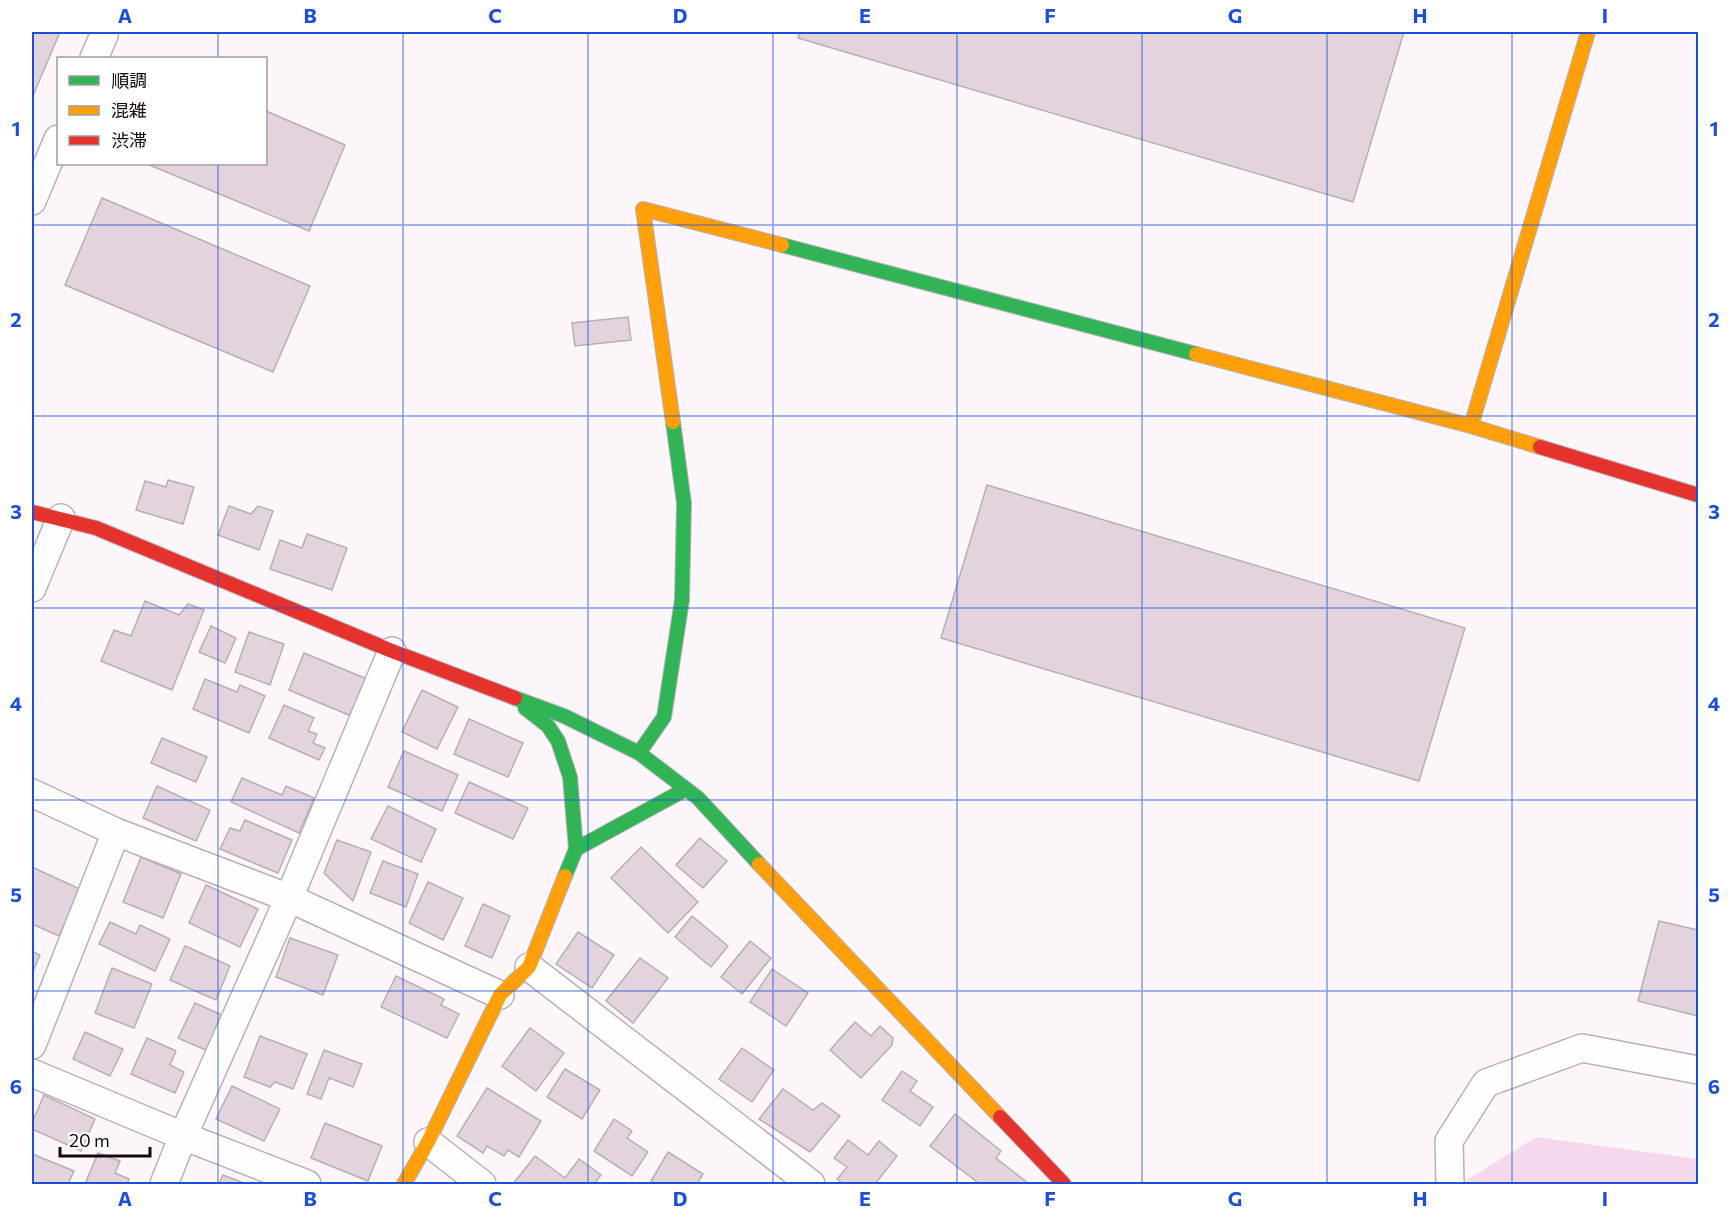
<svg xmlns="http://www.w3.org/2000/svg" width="1730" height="1216" viewBox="0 0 1730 1216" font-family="Commissioner,'Noto Sans JP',sans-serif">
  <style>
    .green { fill: #f6d8ed }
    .building { fill: #e2d3dd; stroke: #b7afb4; stroke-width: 1.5 }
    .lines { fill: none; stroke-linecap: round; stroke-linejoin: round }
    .street-casing { stroke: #b9b1b7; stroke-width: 30 }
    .fast-casing { stroke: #b9b1b7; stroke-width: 16 }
    .slow-casing { stroke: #b9b1b7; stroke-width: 16 }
    .jam-casing { stroke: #b9b1b7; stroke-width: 16 }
    .street { stroke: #fffefe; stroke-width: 27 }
    .fast { stroke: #30b455; stroke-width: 14 }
    .slow { stroke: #ff9f0a; stroke-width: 14 }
    .jam { stroke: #e5322d; stroke-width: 14 }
    .grid { fill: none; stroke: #1d4ed8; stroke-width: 1.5; stroke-opacity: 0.55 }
    .neatline { fill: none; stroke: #1d4ed8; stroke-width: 2 }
    .grid-label { font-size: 20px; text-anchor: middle; font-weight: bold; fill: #1d4ed8 }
  </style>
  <rect width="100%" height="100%" fill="#fcf6fa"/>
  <!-- green -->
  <path class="green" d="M1536,1137L1698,1159V1184H1461Z"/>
  <!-- building -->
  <g class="building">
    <path d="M32,32H60L32,98Z"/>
    <path d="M800,32H1404L1353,202L798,38Z"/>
    <path d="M266,111L345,145L309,231L147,164H266Z"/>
    <path d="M102,198L310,286L273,372L65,285Z"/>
    <path d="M628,317L631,340L575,346L572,323Z"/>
    <path d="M168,480L194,487L183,524L136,510L145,481L166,487Z"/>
    <path d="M987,485L1465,628L1419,781L941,638Z"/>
    <path d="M229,506L251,514L258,506L273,511L259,550L218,535Z"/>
    <path d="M307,534L347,548L332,590L270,569L280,540L302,548Z"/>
    <path d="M145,601L179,615L188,604L204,610L172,690L101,661L114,630L131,636Z"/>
    <path d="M211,626L236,638L225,663L199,652Z"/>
    <path d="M249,632L284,644L270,685L235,672Z"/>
    <path d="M304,653L367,679L351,716L289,690Z"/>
    <path d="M205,679L237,692L240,685L265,696L249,733L193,709Z"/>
    <path d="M422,690L458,707L437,749L402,732Z"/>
    <path d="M284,705L314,718L308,731L317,734L313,743L325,748L319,760L269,738Z"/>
    <path d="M469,719L523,743L508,777L454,754Z"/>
    <path d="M162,738L207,757L196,782L151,763Z"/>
    <path d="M404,751L458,775L442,811L388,787Z"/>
    <path d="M242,778L282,795L286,786L314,798L299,833L231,802Z"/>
    <path d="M469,782L528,808L513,839L455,813Z"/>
    <path d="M157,786L210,810L196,841L143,818Z"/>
    <path d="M388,806L436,829L421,862L371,839Z"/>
    <path d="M245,820L292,840L278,873L220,849L230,828L240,831Z"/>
    <path d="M700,838L727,861L703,888L676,865Z"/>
    <path d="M337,840L371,852L353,901L324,873Z"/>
    <path d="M641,847L698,902L668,933L611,878Z"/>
    <path d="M141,857L181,874L163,918L123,902Z"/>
    <path d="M383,861L418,874L406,907L370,893Z"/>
    <path d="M32,867L80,889L59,936L32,924Z"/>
    <path d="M428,882L463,898L443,940L409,923Z"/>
    <path d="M206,885L258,909L240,947L189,923Z"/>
    <path d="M483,904L510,916L492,958L465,946Z"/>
    <path d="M692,916L728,946L711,967L675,937Z"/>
    <path d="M1659,921L1698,930V1016L1638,1001Z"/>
    <path d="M110,922L136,934L140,925L170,939L155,971L99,944Z"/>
    <path d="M578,932L614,955L592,988L556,964Z"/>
    <path d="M290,938L338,955L323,995L276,977Z"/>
    <path d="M750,941L771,958L742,994L721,977Z"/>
    <path d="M185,946L230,966L216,1000L170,980Z"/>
    <path d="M32,951L40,955L32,974Z"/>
    <path d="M640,958L668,978L633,1023L606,1001Z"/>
    <path d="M112,968L152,984L134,1028L95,1013Z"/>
    <path d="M772,969L808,993L786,1026L750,1002Z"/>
    <path d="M396,976L444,999L441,1005L459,1014L447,1038L381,1007Z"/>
    <path d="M195,1003L224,1016L208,1051L178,1038Z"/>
    <path d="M855,1022L871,1036L880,1026L893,1038L892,1045L861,1078L830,1050Z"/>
    <path d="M530,1028L564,1053L536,1091L502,1066Z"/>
    <path d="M85,1032L123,1049L110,1076L73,1059Z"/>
    <path d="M260,1036L307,1054L293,1089L275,1082L270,1087L244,1077Z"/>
    <path d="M147,1038L176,1051L170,1065L184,1072L175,1093L131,1074Z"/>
    <path d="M742,1048L774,1070L752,1102L719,1079Z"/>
    <path d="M324,1050L362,1064L353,1087L329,1078L321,1099L307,1094Z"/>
    <path d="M565,1069L600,1090L582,1119L547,1097Z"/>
    <path d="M902,1071L917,1081L910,1091L933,1107L920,1126L882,1100Z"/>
    <path d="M232,1086L280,1109L264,1141L216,1119Z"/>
    <path d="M487,1088L541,1121L519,1157L508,1150L504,1156L487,1146L483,1153L457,1136Z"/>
    <path d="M783,1089L813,1110L822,1103L840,1116L810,1152L759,1119Z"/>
    <path d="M44,1095L95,1119L81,1151L32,1129V1123Z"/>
    <path d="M955,1114L1001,1151L996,1158L1029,1184H980L930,1146Z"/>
    <path d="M614,1119L632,1131L627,1138L648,1152L632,1176L594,1151Z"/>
    <path d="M325,1123L382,1146L368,1181L311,1158Z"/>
    <path d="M848,1140L868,1155L879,1141L897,1156L875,1184H844L837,1179L847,1167L834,1158Z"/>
    <path d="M668,1152L703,1174L697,1184H657L651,1181Z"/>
    <path d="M98,1153L120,1161L115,1173L129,1179L127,1184H85Z"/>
    <path d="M32,1154L74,1171L68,1184H32Z"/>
    <path d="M535,1156L565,1178L579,1159L601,1175L594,1184H513Z"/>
    <path d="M223,1175L246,1184H219Z"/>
  </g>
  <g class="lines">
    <defs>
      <g id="street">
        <path d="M94,58L104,35"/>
        <path d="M32,201L58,139"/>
        <path d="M32,588L61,518"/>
        <path d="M32,793L116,832L289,898L500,995"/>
        <path d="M529,967L811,1184"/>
        <path d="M32,1045L116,832"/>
        <path d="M32,1073L183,1136L307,1184"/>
        <path d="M428,1142L482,1184"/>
        <path d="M164,1184L183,1136L289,898L392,651"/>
        <path d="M1450,1184L1449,1141L1486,1083L1582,1048L1698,1070"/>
      </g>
      <g id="fast">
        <path d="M782,245L1196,354"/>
        <path d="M515,698L564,716L639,753L698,798L759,864"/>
        <path d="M525,708L548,726L558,741L570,777L576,849L565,876"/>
        <path d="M639,753L664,717L682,600L684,503L673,422"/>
        <path d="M576,849L686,789"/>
      </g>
      <g id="slow">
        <path d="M1196,354L1471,426L1540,447"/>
        <path d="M673,422L643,209L782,245"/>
        <path d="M1471,426L1588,32"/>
        <path d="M759,864L1000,1117"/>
        <path d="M404,1184L428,1142L500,995L529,967L565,876"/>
      </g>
      <g id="jam">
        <path d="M1540,447L1698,495"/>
        <path d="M32,512L96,528L392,651L515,698"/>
        <path d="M1000,1117L1064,1184"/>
      </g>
    </defs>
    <!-- street casing -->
    <use href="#street" class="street-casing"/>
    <!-- fast casing -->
    <use href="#fast" class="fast-casing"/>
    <!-- slow casing -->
    <use href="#slow" class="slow-casing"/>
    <!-- jam casing -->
    <use href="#jam" class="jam-casing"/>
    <!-- street -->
    <use href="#street" class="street"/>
    <!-- fast -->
    <use href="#fast" class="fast"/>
    <!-- slow -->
    <use href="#slow" class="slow"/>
    <!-- jam -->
    <use href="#jam" class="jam"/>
  </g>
  <!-- grid -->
  <path class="grid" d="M218,32V58M403,32V1184M588,32V1184M773,32V1184M957,32V1184M1142,32V1184M1327,32V1184M1512,32V1184M218,164V1184M32,225H1698M32,416H1698M32,608H1698M32,800H1698M32,991H1698"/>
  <!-- border -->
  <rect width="1730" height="1216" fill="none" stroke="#ffffff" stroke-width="66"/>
  <!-- legend -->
  <rect x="57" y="57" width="210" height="108" fill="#ffffff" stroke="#a19d9f" stroke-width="1.5"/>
  <rect x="69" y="76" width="30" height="9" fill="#30b455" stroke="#a19d9f" stroke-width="1.5"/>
  <text x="111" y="87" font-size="18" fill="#130a10">順調</text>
  <rect x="69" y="106" width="30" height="9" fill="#ff9f0a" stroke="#a19d9f" stroke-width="1.5"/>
  <text x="111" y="117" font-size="18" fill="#130a10">混雑</text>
  <rect x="69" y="136" width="30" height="9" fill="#e5322d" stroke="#a19d9f" stroke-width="1.5"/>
  <text x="111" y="147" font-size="18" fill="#130a10">渋滞</text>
  <!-- scale -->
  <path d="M60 1147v9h90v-9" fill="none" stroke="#130a10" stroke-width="3"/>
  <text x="69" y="1147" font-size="18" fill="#130a10" stroke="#ffffff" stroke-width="4.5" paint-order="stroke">20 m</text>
  <rect x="33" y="33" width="1664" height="1150" class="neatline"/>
  <g class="grid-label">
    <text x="125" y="23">A</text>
    <text x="310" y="23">B</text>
    <text x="495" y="23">C</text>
    <text x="680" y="23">D</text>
    <text x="865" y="23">E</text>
    <text x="1050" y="23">F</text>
    <text x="1235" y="23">G</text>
    <text x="1420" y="23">H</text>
    <text x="1605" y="23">I</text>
    <text x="16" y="136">1</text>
    <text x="1714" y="136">1</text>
    <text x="16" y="327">2</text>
    <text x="1714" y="327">2</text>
    <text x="16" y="519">3</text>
    <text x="1714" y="519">3</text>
    <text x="16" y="711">4</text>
    <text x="1714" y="711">4</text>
    <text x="16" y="902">5</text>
    <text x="1714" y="902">5</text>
    <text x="16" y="1094">6</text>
    <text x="1714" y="1094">6</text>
    <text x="125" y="1206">A</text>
    <text x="310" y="1206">B</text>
    <text x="495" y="1206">C</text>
    <text x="680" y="1206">D</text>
    <text x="865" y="1206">E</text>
    <text x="1050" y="1206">F</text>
    <text x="1235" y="1206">G</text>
    <text x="1420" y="1206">H</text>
    <text x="1605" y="1206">I</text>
  </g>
</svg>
